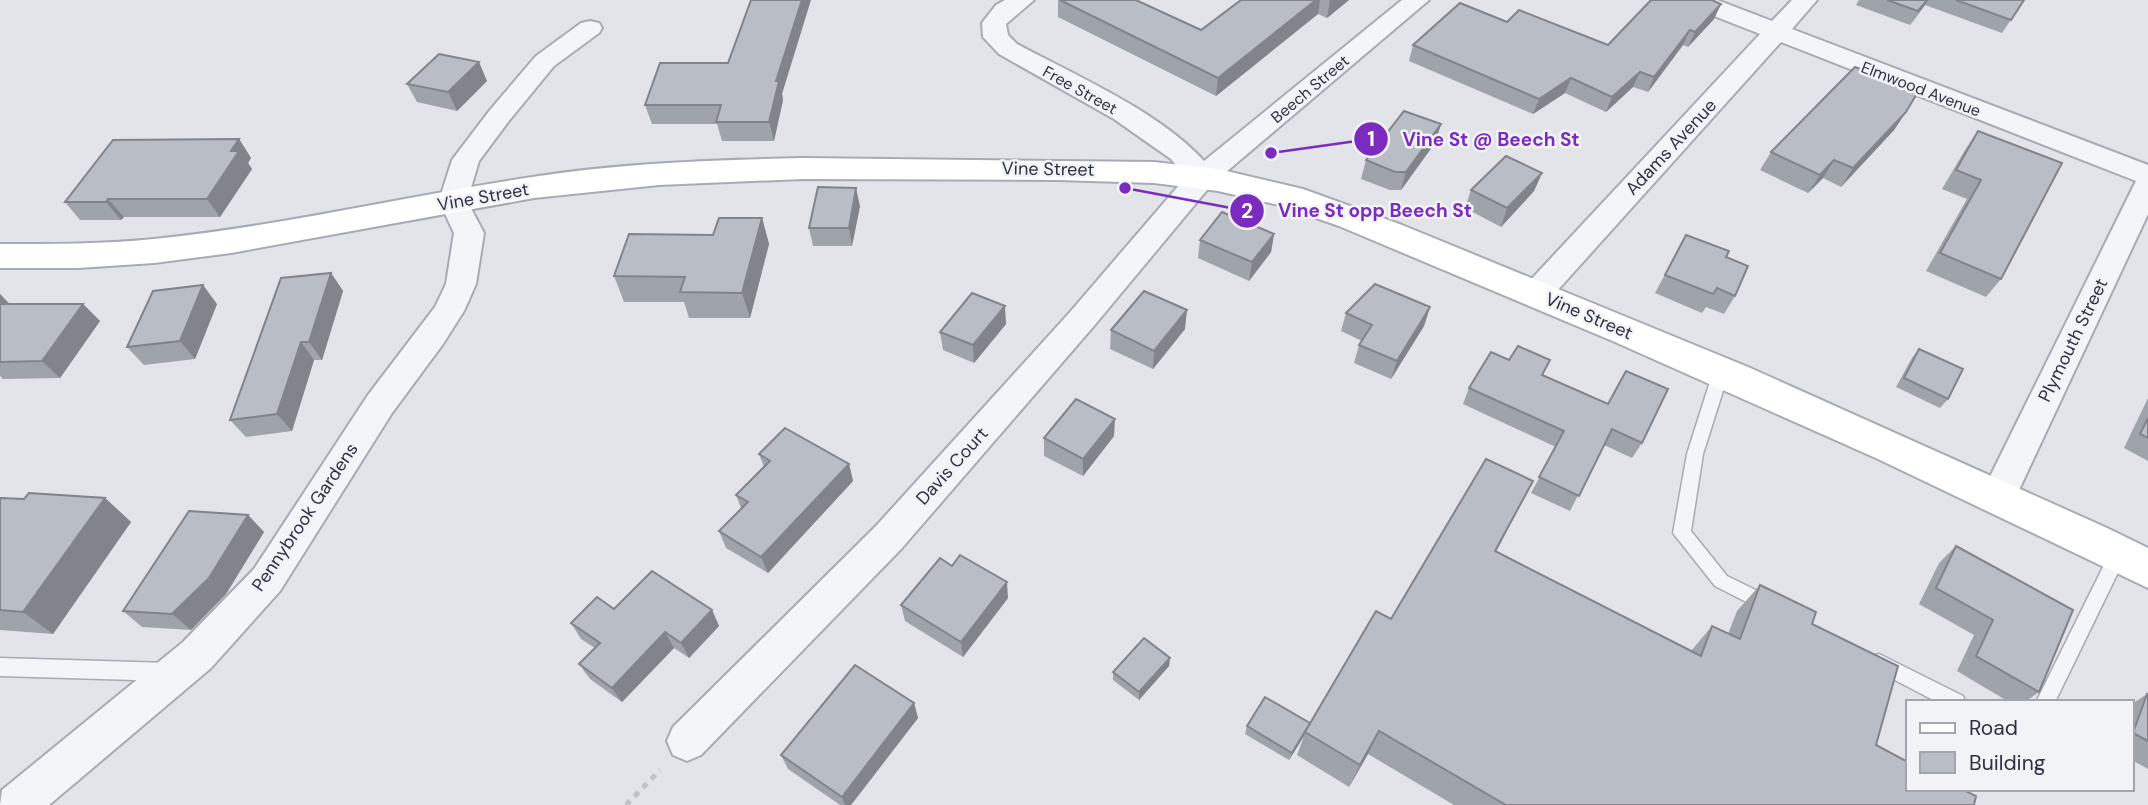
<svg xmlns="http://www.w3.org/2000/svg" width="2148" height="805" viewBox="0 0 2148 805" font-family="'DM Sans',sans-serif">
  <style>
    .lines { fill: none; stroke-linecap: round; stroke-linejoin: round }
    .lane-casing { stroke: #a7abb3; stroke-width: 3 }
    .street-casing { stroke: #a7abb3; stroke-width: 4 }
    .secondary-casing { stroke: #a7abb3; stroke-width: 4 }
    .path { stroke: #c0c2c8; stroke-width: 5; stroke-dasharray: 6 6; stroke-linecap: butt }
    .lane { fill: #f4f5f8; fill-rule: evenodd }
    .street { fill: #f4f5f8; fill-rule: evenodd }
    .secondary { fill: #fff; fill-rule: evenodd }
    .wall { fill: #9fa3aa }
    .shaded-wall { fill: #82848b }
    .building { fill: #b9bdc6; stroke: #82848b; stroke-width: 2 }
    .labels { text-anchor: middle; dominant-baseline: central; stroke-width: 5; stroke-linejoin: round; paint-order: stroke }
    .far-street-label { font-size: 16px; fill: #2b3140; stroke: #f1f3f7 }
    .street-label { font-size: 18px; fill: #2b3140; stroke: #f1f3f7 }
    .leader { fill: none; stroke: #7b2cbf; stroke-width: 2.5 }
    .callout-dot { fill: #7b2cbf; stroke: #f1f3f7; stroke-width: 2.5 }
    .mark-label { font-size: 21px; text-anchor: middle; font-weight: bold; fill: #fff }
    .callout-label { font-size: 19px; text-anchor: middle; font-weight: bold; fill: #7b2cbf; stroke: #f1f3f7; stroke-width: 5; stroke-linejoin: round; paint-order: stroke }
  </style>
  <rect width="100%" height="100%" fill="#e2e4e9"/>
  <g class="lines">
    <defs>
      <g id="lane">
        <path d="M1721,366L1729,372L1703,454L1691,531L1727,576L1774,599L1777,605L1774,611L1768,613L1715,586L1673,533L1687,454L1713,372Z"/>
        <path d="M2118,547L2124,549L2127,554L2055,702H2036L2112,549Z"/>
        <path d="M1879,654L1963,696L1965,702H1937L1872,668L1870,662L1872,656Z"/>
        <path d="M0,658L169,663L176,666L178,672L176,678L169,681L0,676Z"/>
      </g>
      <g id="street">
        <path d="M1005,0H1034L1006,24L1008,35L1017,44C1075,75 1160,112 1204,161L1402,0H1429L1212,184L1093,327L902,548L701,755L687,761L673,755L667,741L673,727L876,526L1071,311L1186,177L1171,159L1114,119L999,54L983,37L982,23L996,5Z"/>
        <path d="M1683,0H1717L1772,21L1792,0H1817L1792,29L2148,165V214L2011,507L1998,512L1985,507L1980,497L2136,181L1781,42L1547,302L1536,305L1525,302L1521,294L1525,286L1760,34L1686,5Z"/>
        <path d="M590,21L599,23L602,28L599,33L554,66L508,122L479,161L467,201L484,233L476,284L464,311L443,344L392,413L280,591L211,668L49,805H0L2,790L183,642L254,569L368,395L435,307L446,284L454,233L439,201L452,160L490,110L536,56L581,23Z"/>
      </g>
      <path id="secondary" d="M802,158L1154,162L1218,169L1303,189L1402,225L1748,367L2107,528L2148,548V588L1878,459L1615,342L1339,226L1279,205L1218,191L1154,183L1058,180L802,179L659,185L534,198L231,253L154,263L78,268H0V244C52,244 103,244 154,239C281,226 406,196 532,177C621,163 712,160 802,158Z"/>
    </defs>
    <!-- lane casing -->
    <use href="#lane" class="lane-casing"/>
    <!-- street casing -->
    <use href="#street" class="street-casing"/>
    <!-- secondary casing -->
    <use href="#secondary" class="secondary-casing"/>
    <!-- path -->
    <path class="path" d="M626,805L660,770"/>
    <!-- lane -->
    <use href="#lane" class="lane"/>
    <!-- street -->
    <use href="#street" class="street"/>
    <!-- secondary -->
    <use href="#secondary" class="secondary"/>
  </g>
  <!-- wall -->
  <g class="wall">
    <path d="M1058,0H1136L1201,30L1241,0H1349L1327,18L1318,14L1216,96L1058,17Z"/>
    <path d="M1859,0H2024L2002,33L1925,5L1910,25L1856,5Z"/>
    <path d="M1721,4L1714,19L1688,47L1683,45L1648,92L1633,87L1606,112L1565,93L1533,114L1409,61L1413,45L1507,22L1608,45Z"/>
    <path d="M487,81L457,111L417,102L407,84Z"/>
    <path d="M782,94L783,100L774,141H722L717,124H652L645,105Z"/>
    <path d="M1906,112L1894,130L1841,187L1823,178L1808,193L1760,170L1771,152Z"/>
    <path d="M1441,124L1435,143L1401,190H1390L1361,179L1366,160Z"/>
    <path d="M1978,131L2001,279L1986,297L1926,271L1967,199L1942,189L1965,150Z"/>
    <path d="M239,139L251,158L248,163L252,169L220,217H124L121,220H80L65,202Z"/>
    <path d="M1542,173L1534,191L1501,227L1465,208L1471,190Z"/>
    <path d="M860,206L852,246H813L809,228Z"/>
    <path d="M762,218L769,244L750,318H689L684,302H624L614,276L713,235Z"/>
    <path d="M1274,234L1271,252L1249,281L1198,258L1200,240Z"/>
    <path d="M1686,235L1726,257L1735,296L1724,314L1706,307L1702,313L1655,293Z"/>
    <path d="M331,273L343,291L322,360H314L292,431L246,437L230,420Z"/>
    <path d="M0,294L10,304H83L100,321L60,378L3,379L0,376Z"/>
    <path d="M217,304L195,359L144,365L127,347Z"/>
    <path d="M1430,307L1424,326L1391,379L1354,363L1359,345L1362,341L1341,331L1346,313Z"/>
    <path d="M1006,324L974,363L943,350L940,332Z"/>
    <path d="M1185,329L1153,369L1110,349L1111,330Z"/>
    <path d="M1919,349L1948,399L1940,408L1896,387L1912,358Z"/>
    <path d="M1509,360L1543,375L1642,443L1632,458L1604,445L1570,511L1531,493L1556,447L1463,404L1469,388Z"/>
    <path d="M2148,398V461L2124,448Z"/>
    <path d="M1114,436L1083,476L1044,456V438Z"/>
    <path d="M759,454L849,464L853,481L768,573L726,548L719,531L741,508L736,495L764,467Z"/>
    <path d="M1533,481L1496,552L1691,651L1712,626L1728,634L1737,611L1760,585L1812,624L1876,745L1974,805H1454L1368,754L1349,787L1297,755L1304,736L1289,760L1245,734L1247,726H1308L1391,619Z"/>
    <path d="M0,498H105L131,522L53,634L0,630Z"/>
    <path d="M248,515L264,532L226,594L191,630L142,627L123,611Z"/>
    <path d="M1956,546L2039,692L2025,702H2009L1957,671L1974,635L1919,604L1939,563Z"/>
    <path d="M1008,598L963,657L905,621L901,605Z"/>
    <path d="M614,609L712,610L719,626L689,658L674,648L622,702L590,679L579,664L595,648L581,639L571,623Z"/>
    <path d="M1170,658L1169,666L1139,700L1113,680V672Z"/>
    <path d="M2147,694L2148,695V769L2132,760V704Z"/>
    <path d="M914,703L918,718L851,805H840L788,769L781,755Z"/>
  </g>
  <!-- shaded-wall -->
  <g class="shaded-wall">
    <path d="M802,0H811L782,94L783,100L774,141L769,122L776,81Z"/>
    <path d="M1316,0H1320L1318,14L1216,96L1218,78Z"/>
    <path d="M1330,0H1349L1327,18Z"/>
    <path d="M1927,0H1928L1925,5L1910,25Z"/>
    <path d="M1721,4L1714,19L1688,47L1695,32Z"/>
    <path d="M1690,30L1683,45L1648,92L1654,77Z"/>
    <path d="M479,62L487,81L457,111L448,92Z"/>
    <path d="M1640,72L1633,87L1606,112L1612,97Z"/>
    <path d="M1571,78L1565,93L1533,114L1539,99Z"/>
    <path d="M1906,112L1894,130L1841,187L1853,168Z"/>
    <path d="M1441,124L1435,143L1401,190L1406,172Z"/>
    <path d="M239,139L251,158L248,163L252,169L220,217L207,199L231,151Z"/>
    <path d="M1834,160L1823,178L1808,193L1820,175Z"/>
    <path d="M1542,173L1534,191L1501,227L1507,208Z"/>
    <path d="M856,188L860,206L852,246L849,228Z"/>
    <path d="M108,199L124,217L121,220L106,202Z"/>
    <path d="M762,218L769,244L750,318L742,293Z"/>
    <path d="M1274,234L1271,252L1249,281L1252,262Z"/>
    <path d="M331,273L343,291L322,360L309,342Z"/>
    <path d="M203,285L217,304L195,359L180,341Z"/>
    <path d="M0,294L12,307L0,321Z"/>
    <path d="M83,304L100,321L60,378L42,361Z"/>
    <path d="M1005,306L1006,324L974,363L973,345Z"/>
    <path d="M1430,307L1424,326L1391,379L1397,361Z"/>
    <path d="M1187,310L1185,329L1153,369L1154,351Z"/>
    <path d="M301,342L314,360L292,431L277,414Z"/>
    <path d="M1115,419L1114,436L1083,476V459Z"/>
    <path d="M849,464L853,481L768,573L761,557Z"/>
    <path d="M105,498L131,522L53,634L23,612Z"/>
    <path d="M248,515L264,532L226,594L191,630L172,614Z"/>
    <path d="M1007,582L1008,598L963,657L961,642Z"/>
    <path d="M712,610L719,626L689,658L681,643Z"/>
    <path d="M665,632L674,648L622,702L612,688Z"/>
    <path d="M1170,658L1169,666L1139,700V692Z"/>
    <path d="M914,703L918,718L851,805H845L842,797Z"/>
    <path d="M1310,723L1304,736L1289,760L1292,753Z"/>
    <path d="M1379,731L1368,754L1349,787L1360,765Z"/>
  </g>
  <!-- building -->
  <g class="building">
    <path d="M751,0H802L776,81H779L769,122H716L721,105H645L660,63H728Z"/>
    <path d="M1060,0H1136L1201,30L1241,0H1316L1218,78Z"/>
    <path d="M1651,0H1712L1721,4L1695,32L1690,30L1654,77L1640,72L1612,97L1571,78L1539,99L1413,45L1460,3L1507,22L1519,10L1608,45Z"/>
    <path d="M1887,0H1927L1918,11Z"/>
    <path d="M1956,0H2024L2011,20Z"/>
    <path d="M439,54L479,62L448,92L407,84Z"/>
    <path d="M1855,67L1919,90L1906,112L1853,168L1834,160L1820,175L1771,152Z"/>
    <path d="M1404,111L1441,124L1406,172H1395L1366,160Z"/>
    <path d="M1978,131L2062,163L2001,279L1940,253L1981,180L1956,170Z"/>
    <path d="M239,139L231,151H239L207,199H108L106,202H65L113,140Z"/>
    <path d="M1506,156L1542,173L1507,208L1471,190Z"/>
    <path d="M818,187L856,188L849,228H809Z"/>
    <path d="M1222,212L1274,234L1252,262L1200,240Z"/>
    <path d="M719,218H762L742,293L680,292L685,277L614,276L629,234L713,235Z"/>
    <path d="M1686,235L1729,251L1726,257L1748,266L1735,296L1717,288L1713,294L1665,275Z"/>
    <path d="M331,273L309,342H301L277,414L230,420L281,278Z"/>
    <path d="M1375,284L1430,307L1397,361L1359,345L1372,325L1346,313Z"/>
    <path d="M203,285L180,341L127,347L153,291Z"/>
    <path d="M1144,291L1187,310L1154,351L1111,330Z"/>
    <path d="M972,293L1005,306L973,345L940,332Z"/>
    <path d="M0,304H83L42,361L0,362Z"/>
    <path d="M1518,346L1550,360L1542,375L1608,404L1626,371L1668,389L1642,443L1612,429L1579,496L1539,477L1564,431L1469,388L1491,352L1509,360Z"/>
    <path d="M1919,349L1963,369L1948,399L1904,378Z"/>
    <path d="M1076,399L1115,419L1083,459L1044,438Z"/>
    <path d="M2148,418V438L2140,434Z"/>
    <path d="M785,428L849,464L761,557L719,531L748,502L736,495L770,461L759,454Z"/>
    <path d="M1486,459L1533,481L1495,551L1701,656L1712,626L1740,639L1760,585L1816,612L1812,624L1898,666L1876,745L1908,762V789H1962L1976,796L1974,805H1506L1379,731L1360,765L1305,732L1376,611L1391,619Z"/>
    <path d="M29,493L105,498L23,612L0,610V498H1L24,499Z"/>
    <path d="M189,511L248,515L209,578L172,614L123,611Z"/>
    <path d="M1956,546L2073,610L2039,692L1976,656L1993,620L1936,588Z"/>
    <path d="M960,555L1007,582L961,642L901,605L940,558L952,566Z"/>
    <path d="M652,571L712,610L681,643L665,632L612,688L579,664L600,643L571,623L597,597L614,609Z"/>
    <path d="M1144,638L1170,658L1139,692L1113,672Z"/>
    <path d="M855,665L914,703L842,797L781,755Z"/>
    <path d="M2147,694L2148,695V741L2133,733Z"/>
    <path d="M1265,697L1310,723L1292,753L1247,726Z"/>
  </g>
  <g class="labels">
    <!-- far-street labels -->
    <g class="far-street-label">
      <text transform="translate(1310 89) rotate(-40)">Beech Street</text>
      <text transform="translate(1921 89) rotate(21)">Elmwood Avenue</text>
      <text transform="translate(1080 90) rotate(29)">Free Street</text>
    </g>
    <!-- street labels -->
    <g class="street-label">
      <text transform="translate(1671 147) rotate(-47)">Adams Avenue</text>
      <text transform="translate(1048 169) rotate(1)">Vine Street</text>
      <text transform="translate(483 197) rotate(-10)">Vine Street</text>
      <text transform="translate(1589 316) rotate(23)">Vine Street</text>
      <text transform="translate(2073 340) rotate(-64)">Plymouth Street</text>
      <text transform="translate(952 466) rotate(-48)">Davis Court</text>
      <text transform="translate(305 517) rotate(-56)">Pennybrook Gardens</text>
    </g>
  </g>
  <!-- callouts -->
  <path class="leader" d="M1271 153L1371 139M1125 188L1247 211"/>
  <g class="callout-dot">
    <circle cx="1271" cy="153" r="7"/>
    <circle cx="1125" cy="188" r="7"/>
    <circle cx="1371" cy="139" r="18"/>
    <circle cx="1247" cy="211" r="18"/>
  </g>
  <g class="mark-label">
    <text x="1371" y="146">1</text>
    <text x="1247" y="218">2</text>
  </g>
  <g class="callout-label">
    <text x="1491" y="146">Vine St @ Beech St</text>
    <text x="1375" y="217">Vine St opp Beech St</text>
  </g>
  <!-- legend -->
  <rect x="1906" y="700" width="228" height="91" fill="#f1f3f7" stroke="#a2a5ae" stroke-width="2"/>
  <rect x="1920" y="723" width="35" height="10" fill="#ffffff" stroke="#a2a5ae" stroke-width="2"/>
  <text x="1969" y="735" font-size="21" fill="#2b3140">Road</text>
  <rect x="1920" y="752" width="35" height="21" fill="#b9bdc6" stroke="#a2a5ae" stroke-width="2"/>
  <text x="1969" y="770" font-size="21" fill="#2b3140">Building</text>
</svg>
